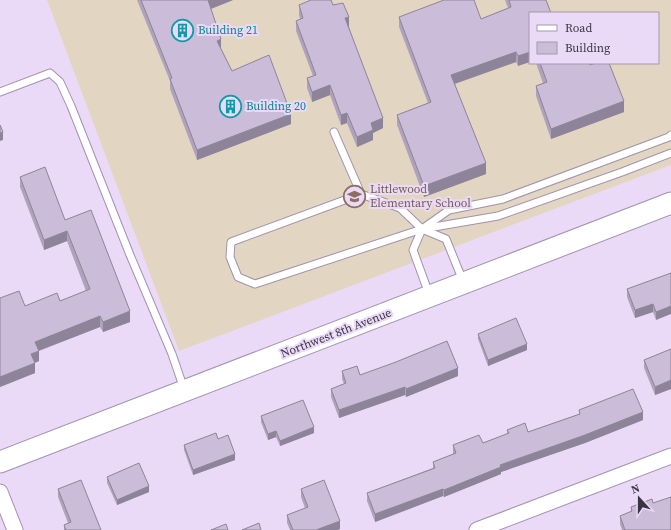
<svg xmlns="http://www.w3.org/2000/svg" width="671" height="530" viewBox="0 0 671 530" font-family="'Source Serif 4',serif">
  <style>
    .education { fill: #e2d6c2; fill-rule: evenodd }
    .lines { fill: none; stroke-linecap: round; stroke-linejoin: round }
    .lane-casing { stroke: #a192ae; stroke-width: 9 }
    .street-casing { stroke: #a192ae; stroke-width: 17 }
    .secondary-casing { stroke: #a192ae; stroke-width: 23 }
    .lane { stroke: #fff; stroke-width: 7 }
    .street { stroke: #fff; stroke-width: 15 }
    .secondary { stroke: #fff; stroke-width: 21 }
    .wall { fill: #afa2bb }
    .shaded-wall { fill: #8e8499 }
    .building { fill: #cbbcda; stroke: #8e8499 }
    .labels { text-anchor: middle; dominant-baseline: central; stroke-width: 4; stroke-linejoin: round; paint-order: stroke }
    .culture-label { font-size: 12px; fill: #0d838f; stroke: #eadaf8; text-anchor: start }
    .education-label { font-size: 12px; fill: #785e54; stroke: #eadaf8; text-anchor: start }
    .street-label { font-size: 12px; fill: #3b3541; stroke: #eadaf8 }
  </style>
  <rect width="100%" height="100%" fill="#eadaf8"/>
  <!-- education -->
  <path class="education" d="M47,0H671V165L179,351ZM530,13H658V63H530Z"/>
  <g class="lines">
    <defs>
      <g id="lane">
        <path d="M0,92L50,73L60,82L71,106L130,255L172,354L184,389"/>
        <path d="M334,132L361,194L400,208L422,229L446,239L463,281"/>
        <path d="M361,194L231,242L230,257L238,277L255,284L422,229L498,216L622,172L671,153"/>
        <path d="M429,294L413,250L422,229L449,210L503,199L669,137L671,135"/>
      </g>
      <g id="street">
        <path d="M0,492L15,530"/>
        <path d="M477,530L671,456"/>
      </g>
      <path id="secondary" d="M0,462L671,203"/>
    </defs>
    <!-- lane casing -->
    <use href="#lane" class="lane-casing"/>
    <!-- street casing -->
    <use href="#street" class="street-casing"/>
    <!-- secondary casing -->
    <use href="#secondary" class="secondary-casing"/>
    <!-- lane -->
    <use href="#lane" class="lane"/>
    <!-- street -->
    <use href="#street" class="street"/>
    <!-- secondary -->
    <use href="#secondary" class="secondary"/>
  </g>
  <!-- wall -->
  <g class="wall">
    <path d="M137,0H233L211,9L221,49L232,71L291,124L197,160L170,89V81Z"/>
    <path d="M505,0H546L518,66L516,62L455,84L486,174L424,197L397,125V115L428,103L399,27V17L481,19L508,8Z"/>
    <path d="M299,5H333L349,27L383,128L373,133V140L357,147L347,123L341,125L330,95L312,102L307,88V78L313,76L296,31V21L300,19L299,15Z"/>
    <path d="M536,63H589L590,65L624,112L551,139L536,96V86L543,83Z"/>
    <path d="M20,177L65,220L130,322L103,332L100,327L39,351V361L35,363V373L0,387V298L25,306L60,301L86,291L67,241L44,250L20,187Z"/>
    <path d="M671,273L656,320L653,312L635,318L627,297V289Z"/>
    <path d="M478,334L527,350L488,366L478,339Z"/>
    <path d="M671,349V389L655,395L644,368V360Z"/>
    <path d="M342,371L360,375L458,376L406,397L405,395L339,418L331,397V389L344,384L342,379Z"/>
    <path d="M579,410L643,420L585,443L501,472V474L444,497L443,496L375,522L367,501V493L433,468V462L453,454V445L483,443L507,434V430L528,432L579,414Z"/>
    <path d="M261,416L314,433L280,446L276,437L268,440L261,422Z"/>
    <path d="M218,439L235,460L193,475L184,450V445Z"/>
    <path d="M107,477L149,492L117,505L107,483Z"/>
    <path d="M58,489L101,530H64V525L68,523L58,497Z"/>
    <path d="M301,489L340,529L337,530H290L287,523V515L305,508L301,497Z"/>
    <path d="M653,503L671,530H622L620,524V516L631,512V507Z"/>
  </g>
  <!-- shaded-wall -->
  <g class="shaded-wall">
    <path d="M208,0H233L208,10Z"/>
    <path d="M349,17V27L345,28V18Z"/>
    <path d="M221,39V50L217,41Z"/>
    <path d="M516,52V62L451,85V75Z"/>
    <path d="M530,52V62L518,66V56Z"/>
    <path d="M330,85V95L312,102V92Z"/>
    <path d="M624,101V112L551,139V129Z"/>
    <path d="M347,113V123L341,125V115Z"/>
    <path d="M291,114V124L197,160V150Z"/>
    <path d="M383,118V128L373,133V140L357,147V137L371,123Z"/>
    <path d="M3,132V140L0,141V133Z"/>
    <path d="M486,163V174L424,197V186Z"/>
    <path d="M67,231V241L44,250V240Z"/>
    <path d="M653,304V312L635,318V310Z"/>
    <path d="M671,306V314L656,320V312Z"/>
    <path d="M130,311V322L103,332V322Z"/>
    <path d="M100,316V327L35,352V342Z"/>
    <path d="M527,344V350L488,366V360Z"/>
    <path d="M39,351V361L31,364V354Z"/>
    <path d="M35,363V373L0,387V377Z"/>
    <path d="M458,368V376L406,397V389Z"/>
    <path d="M671,380V389L655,395V387Z"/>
    <path d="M405,387V395L339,418V410Z"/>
    <path d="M643,412V420L585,443L501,472V474L444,497V490L500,465Z"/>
    <path d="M314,427V433L280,446V441Z"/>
    <path d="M276,431V437L268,440V434Z"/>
    <path d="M235,454V460L193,475V470Z"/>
    <path d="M149,486V492L117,505V500Z"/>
    <path d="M443,489V496L375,522V514Z"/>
    <path d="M340,521V529L337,530H316Z"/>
  </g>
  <!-- building -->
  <g class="building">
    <path d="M141,0H208L221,39L217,41L232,71L269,55L291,114L197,150L170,79L172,78Z"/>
    <path d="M311,0H331L333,5L343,3L349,17L345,18L383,118L371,123L373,130L357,137L347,113L341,115L330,85L312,92L307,78L316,75L296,21L303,18L299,5Z"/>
    <path d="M444,0H474L481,19L511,7L509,0H546L551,13H530V52L518,56L516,52L451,75L486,163L424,186L397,115L431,102L399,17Z"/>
    <path d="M540,63H589L590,65L596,63H609L624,101L551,129L536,86L547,82Z"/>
    <path d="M0,125L3,132L0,133Z"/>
    <path d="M45,167L65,220L91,210L130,311L103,322L100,316L35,342L39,351L31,354L35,363L0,377V298L19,291L25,306L57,293L60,301L90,289L67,231L44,240L20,177Z"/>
    <path d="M671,273V306L656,312L653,304L635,310L627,289Z"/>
    <path d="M516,318L527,344L488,360L478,334Z"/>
    <path d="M447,341L458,368L406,389L405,387L339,410L331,389L346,383L342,371L357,366L360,375L396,362Z"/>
    <path d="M671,349V380L655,387L644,360Z"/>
    <path d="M633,389L643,412L585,435L500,465L501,467L444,490L443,489L375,514L367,493L435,468L433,462L456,453L453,445L479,435L483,443L509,433L507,430L525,423L528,432L580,414L579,410Z"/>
    <path d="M303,400L314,427L280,441L276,431L268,434L261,416Z"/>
    <path d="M216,433L218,439L228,435L235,454L193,470L184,445Z"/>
    <path d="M139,463L149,486L117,500L107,477Z"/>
    <path d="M81,480L101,530H66L64,525L71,522L58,489Z"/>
    <path d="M324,480L340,521L316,530H293L287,515L308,507L301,489Z"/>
    <path d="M671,497V530H625L620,516L632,511L631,507L652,499L653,503Z"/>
    <path d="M259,523L261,530H242Z"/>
    <path d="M226,524L228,530H211Z"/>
  </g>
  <!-- icons -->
  <defs>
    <symbol id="building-ring" viewBox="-11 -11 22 22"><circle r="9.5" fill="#eadaf8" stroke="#0f9aa8" stroke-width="1.5"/><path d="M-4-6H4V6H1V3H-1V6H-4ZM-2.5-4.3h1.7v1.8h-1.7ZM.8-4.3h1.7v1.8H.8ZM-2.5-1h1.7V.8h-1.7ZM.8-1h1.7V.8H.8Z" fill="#0f9aa8"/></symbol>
    <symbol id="school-ring" viewBox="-11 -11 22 22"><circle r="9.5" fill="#eadaf8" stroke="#8d6e63" stroke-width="1.5"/><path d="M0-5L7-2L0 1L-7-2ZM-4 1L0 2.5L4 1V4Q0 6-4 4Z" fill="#8d6e63"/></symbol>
  </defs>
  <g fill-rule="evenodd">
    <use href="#building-ring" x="170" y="18" width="25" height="25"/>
    <use href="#building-ring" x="218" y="94" width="25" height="25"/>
    <use href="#school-ring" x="342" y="184" width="25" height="25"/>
  </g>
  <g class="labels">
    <!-- culture labels -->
    <g class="culture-label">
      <text x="198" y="30">Building 21</text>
      <text x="246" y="106">Building 20</text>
    </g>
    <!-- education labels -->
    <g class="education-label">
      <text x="370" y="189">Littlewood<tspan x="370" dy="14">Elementary School</tspan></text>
    </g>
    <!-- street labels -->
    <g class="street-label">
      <text transform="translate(336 333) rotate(-21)">Northwest 8th Avenue</text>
    </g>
  </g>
  <!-- legend -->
  <rect x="529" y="12" width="130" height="52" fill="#eadaf8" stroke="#a498af"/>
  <rect x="537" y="25" width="20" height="6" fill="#ffffff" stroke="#a498af"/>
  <text x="565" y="32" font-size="12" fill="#3b3541">Road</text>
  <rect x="537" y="42" width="20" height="12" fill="#cbbcda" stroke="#a498af"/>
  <text x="565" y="52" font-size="12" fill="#3b3541">Building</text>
  <!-- north arrow -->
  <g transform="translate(639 498) rotate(339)" stroke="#eadaf8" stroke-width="3" paint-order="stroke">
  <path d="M0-3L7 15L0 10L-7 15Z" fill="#3b3541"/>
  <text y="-6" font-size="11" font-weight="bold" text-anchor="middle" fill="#3b3541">N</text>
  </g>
</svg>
